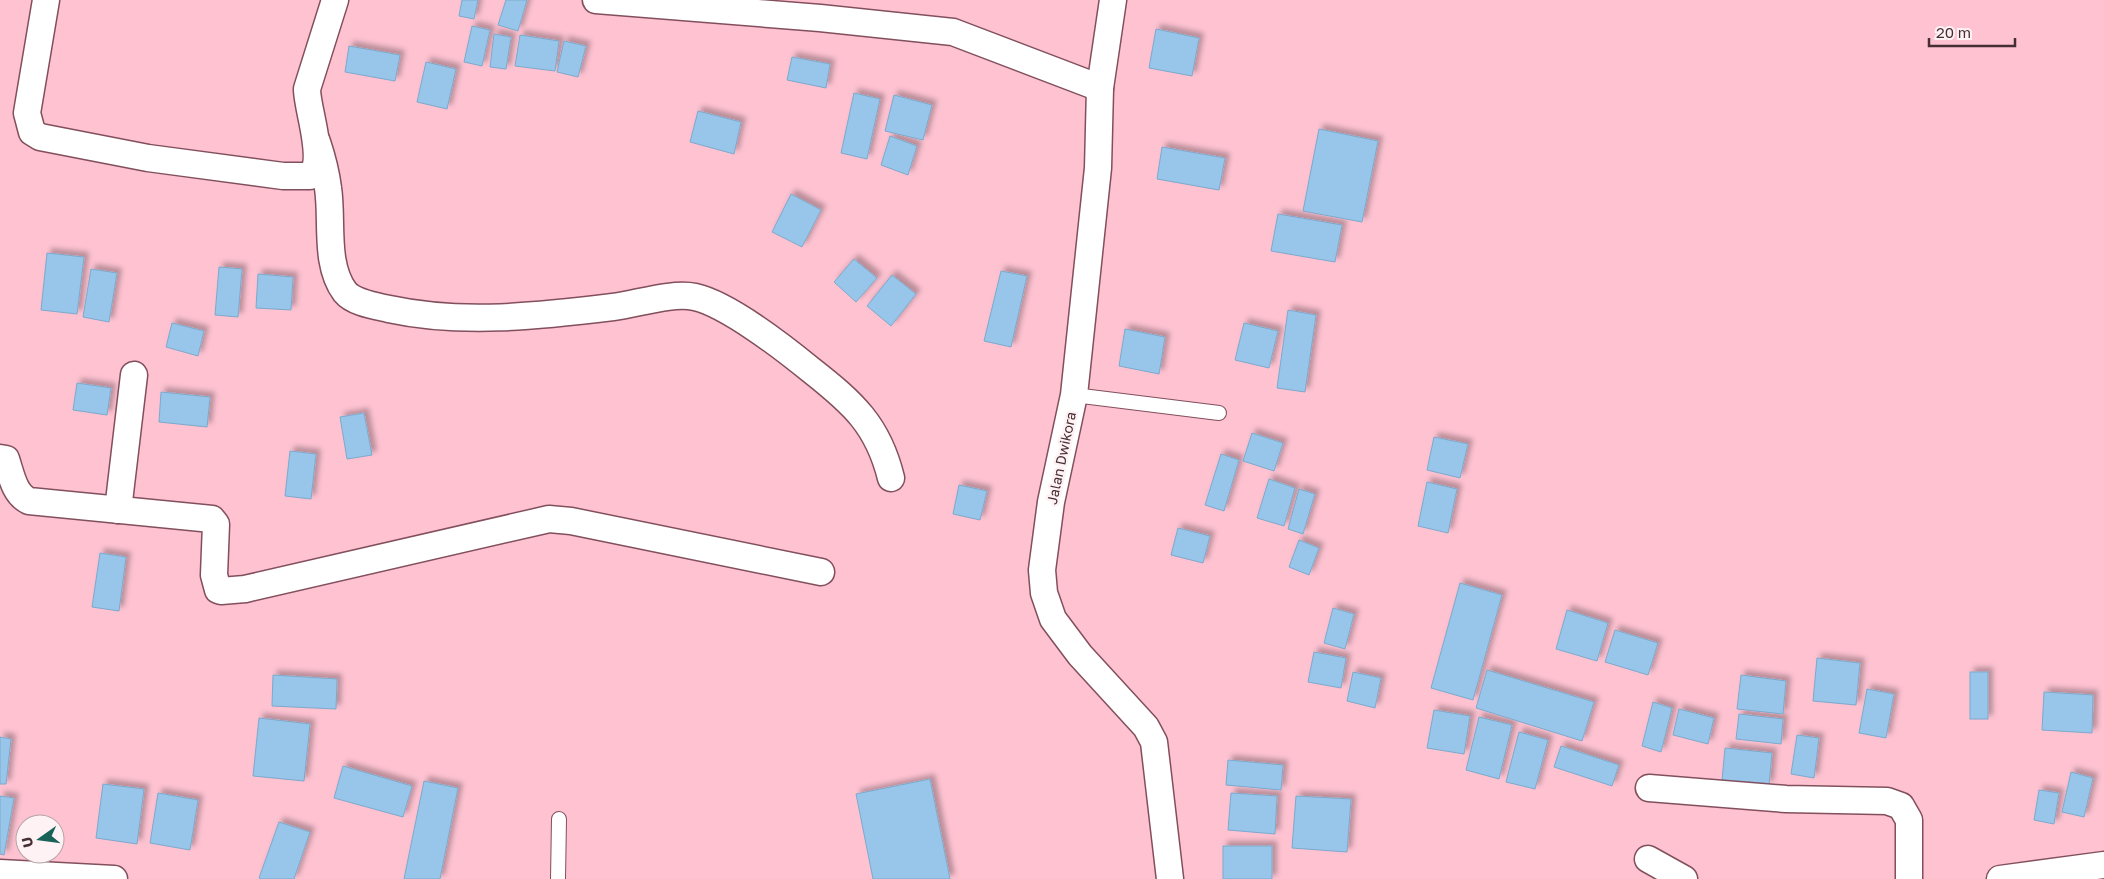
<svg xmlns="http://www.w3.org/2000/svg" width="2104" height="879" viewBox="0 0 2104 879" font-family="'Golos Text',sans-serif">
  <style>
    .building { fill: #97c6ea; stroke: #7ca9cc; filter: url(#shadow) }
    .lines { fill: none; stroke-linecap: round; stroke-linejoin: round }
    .service-casing { stroke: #824f5d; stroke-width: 16 }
    .minor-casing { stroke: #824f5d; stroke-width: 29 }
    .service { stroke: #fff; stroke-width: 14 }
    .minor { stroke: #fff; stroke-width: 26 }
    .labels { text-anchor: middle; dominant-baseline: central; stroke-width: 5; stroke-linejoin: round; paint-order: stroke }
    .street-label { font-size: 14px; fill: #452e34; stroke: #fff2f5 }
  </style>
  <defs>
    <filter id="shadow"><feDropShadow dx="4.5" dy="-4.5" stdDeviation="2.5" flood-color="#0004"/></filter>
  </defs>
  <rect width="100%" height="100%" fill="#fec2d1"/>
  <!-- building -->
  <g class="building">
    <path d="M462,0H478L474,19L459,16Z"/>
    <path d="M506,0H527L518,31L498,25Z"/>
    <path d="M472,26L490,30L482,66L464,62Z"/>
    <path d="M1156,29L1199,38L1192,76L1149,68Z"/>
    <path d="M494,34L511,37L506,69L490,67Z"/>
    <path d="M520,35L559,41L555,71L515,66Z"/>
    <path d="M564,41L586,46L578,77L557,72Z"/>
    <path d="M349,46L400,55L395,81L345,72Z"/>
    <path d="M792,57L830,64L826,88L787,80Z"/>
    <path d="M426,62L456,69L447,109L417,102Z"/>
    <path d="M854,93L880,99L867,159L841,153Z"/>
    <path d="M894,95L932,105L923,140L885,131Z"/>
    <path d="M698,111L741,122L734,154L690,142Z"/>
    <path d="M1319,129L1378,141L1362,222L1303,211Z"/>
    <path d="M890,136L917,146L908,175L881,165Z"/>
    <path d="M1162,147L1225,158L1219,190L1157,179Z"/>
    <path d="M791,194L821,210L802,247L772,232Z"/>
    <path d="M1278,214L1342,225L1335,262L1271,251Z"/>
    <path d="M47,253L84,257L77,314L41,310Z"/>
    <path d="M854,259L877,278L856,302L834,282Z"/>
    <path d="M219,267L242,269L238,317L215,315Z"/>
    <path d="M91,269L117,273L109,322L83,317Z"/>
    <path d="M1001,271L1027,276L1011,347L984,341Z"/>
    <path d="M258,274L293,277L291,310L256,308Z"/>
    <path d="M892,275L916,294L891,326L867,306Z"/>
    <path d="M1288,310L1316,315L1305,392L1277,388Z"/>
    <path d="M172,323L204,331L198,356L166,347Z"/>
    <path d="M1244,323L1278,331L1269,368L1235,360Z"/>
    <path d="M1125,329L1165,337L1159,374L1119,366Z"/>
    <path d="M77,383L111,388L107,415L73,410Z"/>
    <path d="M161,392L210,397L207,427L159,422Z"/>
    <path d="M364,413L372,455L347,459L340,417Z"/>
    <path d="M1252,433L1283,443L1274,471L1243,461Z"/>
    <path d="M1434,437L1468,444L1460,478L1427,470Z"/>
    <path d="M290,451L316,454L311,499L285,496Z"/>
    <path d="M1221,454L1239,460L1224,511L1205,505Z"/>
    <path d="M1269,479L1295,488L1284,526L1257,518Z"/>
    <path d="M1427,482L1457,489L1448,533L1418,526Z"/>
    <path d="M959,485L987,491L980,520L953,514Z"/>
    <path d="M1299,489L1315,494L1303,534L1288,529Z"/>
    <path d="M1178,528L1210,536L1203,563L1171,555Z"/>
    <path d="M1299,540L1319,548L1309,575L1289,567Z"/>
    <path d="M100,553L126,557L119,611L92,607Z"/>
    <path d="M1460,583L1502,595L1473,700L1431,688Z"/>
    <path d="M1333,608L1354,614L1345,649L1324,643Z"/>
    <path d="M1567,610L1608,623L1597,661L1556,649Z"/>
    <path d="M1615,630L1658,643L1648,675L1605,662Z"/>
    <path d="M1314,652L1346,658L1341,688L1308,682Z"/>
    <path d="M1817,658L1860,663L1856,705L1813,701Z"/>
    <path d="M1487,670L1594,702L1582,741L1476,708Z"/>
    <path d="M1353,672L1381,678L1375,708L1347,701Z"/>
    <rect x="1970" y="672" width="18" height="47"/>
    <path d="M273,675L337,679L336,709L272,706Z"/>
    <path d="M1741,675L1786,681L1783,714L1737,709Z"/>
    <path d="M1867,689L1894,694L1886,738L1859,733Z"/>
    <path d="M2044,692L2093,695L2092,733L2042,730Z"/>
    <path d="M1653,702L1672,708L1661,752L1642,746Z"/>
    <path d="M1679,709L1714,718L1708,744L1673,735Z"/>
    <path d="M1434,710L1470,716L1464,754L1427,748Z"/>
    <path d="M1739,714L1783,719L1781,744L1736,739Z"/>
    <path d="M1479,717L1512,725L1499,779L1466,770Z"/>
    <path d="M259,718L310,724L304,781L253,776Z"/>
    <path d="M1519,732L1548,740L1535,789L1506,782Z"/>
    <path d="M1797,735L1819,738L1814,778L1791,774Z"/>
    <path d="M0,737L11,739L6,784H0Z"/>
    <path d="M1561,746L1619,765L1612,786L1554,767Z"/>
    <path d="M1725,748L1772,753L1769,785L1722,780Z"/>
    <path d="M1228,760L1283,765L1281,790L1226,785Z"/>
    <path d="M343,766L412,786L403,817L334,798Z"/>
    <path d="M2071,772L2093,778L2084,817L2062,812Z"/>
    <path d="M930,779L950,879H873L856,794Z"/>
    <path d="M424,781L458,788L440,879H404Z"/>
    <path d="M103,784L144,789L137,844L96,838Z"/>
    <path d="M2039,790L2059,793L2054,824L2034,820Z"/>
    <path d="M158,793L198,800L190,850L150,843Z"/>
    <path d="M1231,793L1277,796L1275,834L1228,830Z"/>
    <path d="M0,796L14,798L4,855L0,854Z"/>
    <path d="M1296,796L1351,799L1347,852L1292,848Z"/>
    <path d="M279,822L310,832L294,879H262L259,878Z"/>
    <rect x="1223" y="846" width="49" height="33"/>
  </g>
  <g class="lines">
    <defs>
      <g id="service">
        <path d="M1074,395L1219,413"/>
        <path d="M558,879L559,819"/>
      </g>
      <g id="minor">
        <path d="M46,0L27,113L32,132L40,137L148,158L283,176H310C327,161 307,110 307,89L335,0"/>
        <path d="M596,0L820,18L953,32L1100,88"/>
        <path d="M1113,0L1100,88L1098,168L1074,395L1051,502L1042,570L1044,593L1053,619L1080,655L1146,727L1154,742L1170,879"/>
        <path d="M317,142C322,157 326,172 328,188C333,220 324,264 345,292C354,303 376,306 389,309C463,325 538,316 613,307C637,304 672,292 695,297C727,304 784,348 811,370C853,403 878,425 891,478"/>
        <path d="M0,458L6,459C11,474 14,494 29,501L212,519L216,524L214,575L218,590L221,591L245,589L549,519L571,521L821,572"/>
        <path d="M118,510L134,375"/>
        <path d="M1649,788L1786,799L1887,801L1901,806L1909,820V879"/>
        <path d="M1648,859L1684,879"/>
        <path d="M0,873L114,879"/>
        <path d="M2000,879L2104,865"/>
      </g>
    </defs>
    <!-- service casing -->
    <use href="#service" class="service-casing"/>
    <!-- minor casing -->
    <use href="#minor" class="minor-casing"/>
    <!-- service -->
    <use href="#service" class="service"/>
    <!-- minor -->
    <use href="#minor" class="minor"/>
  </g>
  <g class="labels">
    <!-- street labels -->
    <g class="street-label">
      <text transform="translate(1061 458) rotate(-78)">Jalan Dwikora</text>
    </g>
  </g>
  <!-- north arrow -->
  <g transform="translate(40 839) rotate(256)"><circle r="24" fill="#fff2f5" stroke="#b5a4a8"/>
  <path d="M0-4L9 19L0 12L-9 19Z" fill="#186258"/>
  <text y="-8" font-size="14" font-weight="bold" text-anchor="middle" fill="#452e34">U</text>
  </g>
  <!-- scale -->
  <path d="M1929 38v8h86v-8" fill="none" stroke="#452e34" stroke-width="2.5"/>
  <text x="1936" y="38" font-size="15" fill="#452e34" stroke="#fff2f5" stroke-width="4" paint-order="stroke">20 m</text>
</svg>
